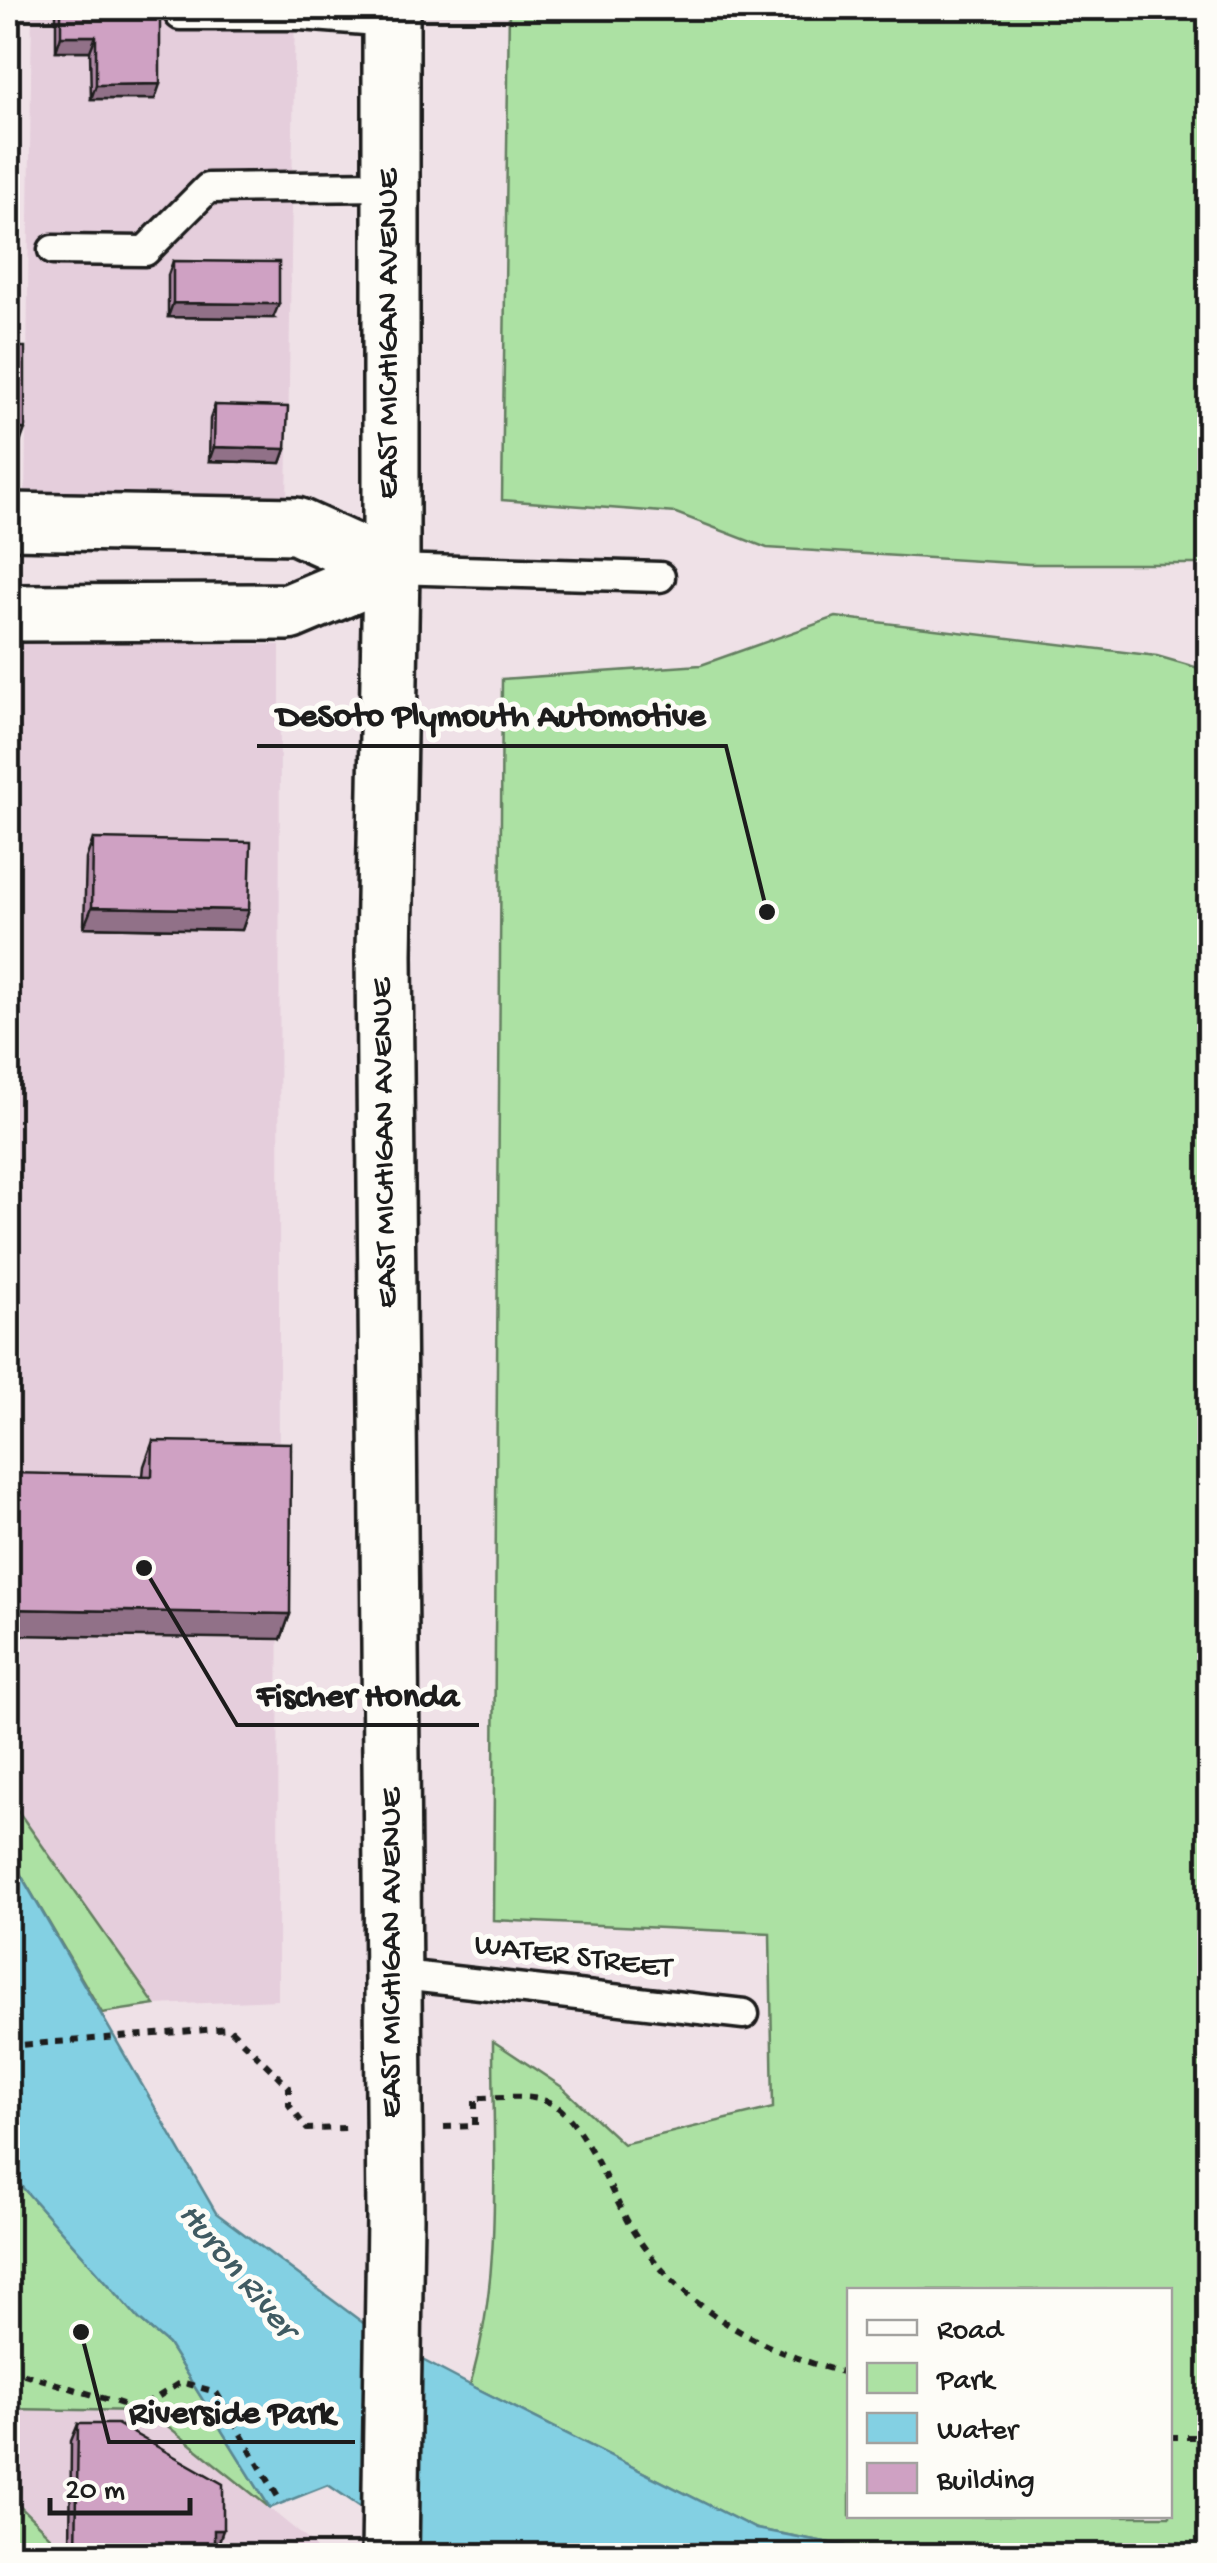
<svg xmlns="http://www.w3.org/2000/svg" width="1217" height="2563" viewBox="0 0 1217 2563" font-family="'Gochi Hand',sans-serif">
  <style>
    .built { fill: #e5cedc }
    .green { fill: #ace1a3; stroke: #647e60; stroke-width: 2.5; fill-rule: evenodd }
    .water { fill: #83d0e3; stroke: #5a8893; stroke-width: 2.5 }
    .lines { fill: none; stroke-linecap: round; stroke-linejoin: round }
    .service-casing { stroke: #1c1c1c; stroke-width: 35 }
    .tertiary-casing { stroke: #1c1c1c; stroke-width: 62 }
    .primary-casing { stroke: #1c1c1c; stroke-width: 62 }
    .path { stroke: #1c1c1c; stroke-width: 6; stroke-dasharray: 8 8; stroke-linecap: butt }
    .service { stroke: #fdfcf7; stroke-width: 28 }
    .tertiary { stroke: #fdfcf7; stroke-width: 55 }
    .primary { stroke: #fdfcf7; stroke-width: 55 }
    .wall { fill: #b28aa8; stroke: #1c1c1c; stroke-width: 2.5 }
    .shaded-wall { fill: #917188; stroke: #1c1c1c; stroke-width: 2.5 }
    .building { fill: #cfa1c3; stroke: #1c1c1c; stroke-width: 2.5 }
    .labels { text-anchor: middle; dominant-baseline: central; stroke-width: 10; stroke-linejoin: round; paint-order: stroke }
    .street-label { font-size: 32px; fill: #1c1c1c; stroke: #fdfcf7 }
    .water-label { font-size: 35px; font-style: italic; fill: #405b62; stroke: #fdfcf7 }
    .leader { fill: none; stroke: #1c1c1c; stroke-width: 4 }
    .callout-dot { fill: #1c1c1c; stroke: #fdfcf7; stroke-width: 4 }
    .callout-label { font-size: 35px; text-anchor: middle; font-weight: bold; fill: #1c1c1c; stroke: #fdfcf7; stroke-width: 10; stroke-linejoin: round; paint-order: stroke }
  </style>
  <rect width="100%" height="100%" fill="#efe1e7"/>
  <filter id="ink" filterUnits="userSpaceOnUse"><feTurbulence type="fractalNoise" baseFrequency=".01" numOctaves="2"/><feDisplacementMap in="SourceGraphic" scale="20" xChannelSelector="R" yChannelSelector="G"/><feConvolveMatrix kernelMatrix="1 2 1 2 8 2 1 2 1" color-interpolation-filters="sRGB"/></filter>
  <g filter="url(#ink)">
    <!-- built -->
    <g class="built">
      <path d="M32,8H295L287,506L25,502Z"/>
      <path d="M8,639L280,645L278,2000L155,2005L8,1797Z"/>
      <path d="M8,2409L149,2411L312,2543L319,2555L8,2556Z"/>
    </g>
    <!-- green -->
    <g class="green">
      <path d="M509,8H1209V564H1029L767,548L676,513L502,500Z"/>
      <path d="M836,617L1157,656L1209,671V2555H894L756,2529L470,2385C503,2274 493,2156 493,2041L562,2087L623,2144L773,2108L770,1933L493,1920L502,679L701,665ZM850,2290H1170V2516H850Z"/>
      <path d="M8,1797L155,2005L102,2013L8,1853Z"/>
      <path d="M8,2171L140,2320L168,2344L270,2508L149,2411L8,2409Z"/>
      <path d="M8,2495L50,2536L43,2555H8Z"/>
    </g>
    <!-- water -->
    <path class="water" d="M8,1853L216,2213L390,2343L470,2385L756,2529L894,2555H432L328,2485L270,2508L168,2344L140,2320L8,2171Z"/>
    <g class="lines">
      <defs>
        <g id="service">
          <path d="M180,8V15H301L391,22"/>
          <path d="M53,250L145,251L208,188L389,186"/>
          <path d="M391,569L660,577"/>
          <path d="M393,1974L744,2014"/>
        </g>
        <g id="tertiary">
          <path d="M8,521L296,526L391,569"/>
          <path d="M8,613L289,612L391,569"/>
        </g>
        <path id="primary" d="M390,2556L395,2218L384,954L391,569V8"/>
      </defs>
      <!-- service casing -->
      <use href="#service" class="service-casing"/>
      <!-- tertiary casing -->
      <use href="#tertiary" class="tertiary-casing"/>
      <!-- primary casing -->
      <use href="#primary" class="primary-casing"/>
      <!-- path -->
      <g class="path">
        <path d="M8,2046L229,2028L289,2087V2105L307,2129L346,2128"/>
        <path d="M444,2127L475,2126V2098C499,2098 529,2093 551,2103C583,2118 614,2200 633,2231C682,2309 763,2353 850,2374"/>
        <path d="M8,2369L139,2409L181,2382L216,2392L281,2502"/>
        <path d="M1170,2437H1210"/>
      </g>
      <!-- service -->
      <use href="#service" class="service"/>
      <!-- tertiary -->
      <use href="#tertiary" class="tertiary"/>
      <!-- primary -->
      <use href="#primary" class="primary"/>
    </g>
    <!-- wall -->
    <g class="wall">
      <path d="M56,8H160L155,99H91L90,51H56Z"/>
      <path d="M173,261L273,318L168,317V275Z"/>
      <path d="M215,405L286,449L281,463L209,461L210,419Z"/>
      <path d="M93,839L249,910L242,930L84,927L86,859Z"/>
      <path d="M153,1441L290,1614L281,1639L143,1476L144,1466Z"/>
      <path d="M78,2424L217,2548H214V2556H70L71,2441Z"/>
    </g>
    <!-- shaded-wall -->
    <g class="shaded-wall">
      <path d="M61,36H96L90,51H56Z"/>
      <path d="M160,84L155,99H91L96,85Z"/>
      <path d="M173,303L279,304L273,318L168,317Z"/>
      <path d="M8,429H25L20,443H8Z"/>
      <path d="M214,447L286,449L281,463L209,461Z"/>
      <path d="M92,907L249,910L242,930L84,927Z"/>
      <path d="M8,1609L290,1614L281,1639L8,1635Z"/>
      <path d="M214,2530H223L217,2548H208Z"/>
    </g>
    <!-- building -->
    <g class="building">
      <path d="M61,8H160V84L96,85V36H61Z"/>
      <path d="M173,261L279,262V304L173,303Z"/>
      <rect x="8" y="347" width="17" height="82"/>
      <path d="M215,405L288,407L286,449L214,447Z"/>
      <path d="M93,839L251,842L249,910L92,907Z"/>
      <path d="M153,1441L291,1443L290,1614L8,1609V1473L152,1476Z"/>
      <path d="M78,2424H117L223,2484V2530H214V2556H76Z"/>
    </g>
  </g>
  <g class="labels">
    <!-- street labels -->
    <g class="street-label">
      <text transform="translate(390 334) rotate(-90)">EAST MICHIGAN AVENUE</text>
      <text transform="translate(386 1143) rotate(-91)">EAST MICHIGAN AVENUE</text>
      <text transform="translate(393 1953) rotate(-90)">EAST MICHIGAN AVENUE</text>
      <text transform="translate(573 1958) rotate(7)">WATER STREET</text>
    </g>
    <!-- water labels -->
    <g class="water-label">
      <text transform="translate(236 2272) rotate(50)">Huron River</text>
    </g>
  </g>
  <!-- callouts -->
  <path class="leader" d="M767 912L726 746H257M144 1568L237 1725H479M81 2332L109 2442H355"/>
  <g class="callout-dot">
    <circle cx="767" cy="912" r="10"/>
    <circle cx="144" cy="1568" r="10"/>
    <circle cx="81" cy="2332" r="10"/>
  </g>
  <g class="callout-label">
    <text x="491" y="725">DeSoto Plymouth Automotive</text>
    <text x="358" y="1705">Fischer Honda</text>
    <text x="232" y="2422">Riverside Park</text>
  </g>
  <!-- margin -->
  <rect width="1217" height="2563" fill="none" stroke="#fdfcf7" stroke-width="40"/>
  <rect x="20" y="20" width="1177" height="2523" fill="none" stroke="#1c1c1c" stroke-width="4" filter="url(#ink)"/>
  <!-- legend -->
  <rect x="847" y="2288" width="325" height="230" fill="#fdfcf7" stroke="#a3a29f" stroke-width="2.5"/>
  <rect x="867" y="2320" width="50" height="15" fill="#fdfcf7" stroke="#a3a29f" stroke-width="2.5"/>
  <text x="937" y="2338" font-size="30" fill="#1c1c1c">Road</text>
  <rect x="867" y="2363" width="50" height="30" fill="#ace1a3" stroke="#a3a29f" stroke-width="2.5"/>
  <text x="937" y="2388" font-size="30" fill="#1c1c1c">Park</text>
  <rect x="867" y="2413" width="50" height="30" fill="#83d0e3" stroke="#a3a29f" stroke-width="2.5"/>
  <text x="937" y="2438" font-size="30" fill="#1c1c1c">Water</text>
  <rect x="867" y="2463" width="50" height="30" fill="#cfa1c3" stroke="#a3a29f" stroke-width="2.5"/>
  <text x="937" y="2488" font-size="30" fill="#1c1c1c">Building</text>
  <!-- scale -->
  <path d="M50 2498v15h140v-15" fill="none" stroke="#1c1c1c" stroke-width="5"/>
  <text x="65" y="2498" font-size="30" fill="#1c1c1c" stroke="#fdfcf7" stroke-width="8" paint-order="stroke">20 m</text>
</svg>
